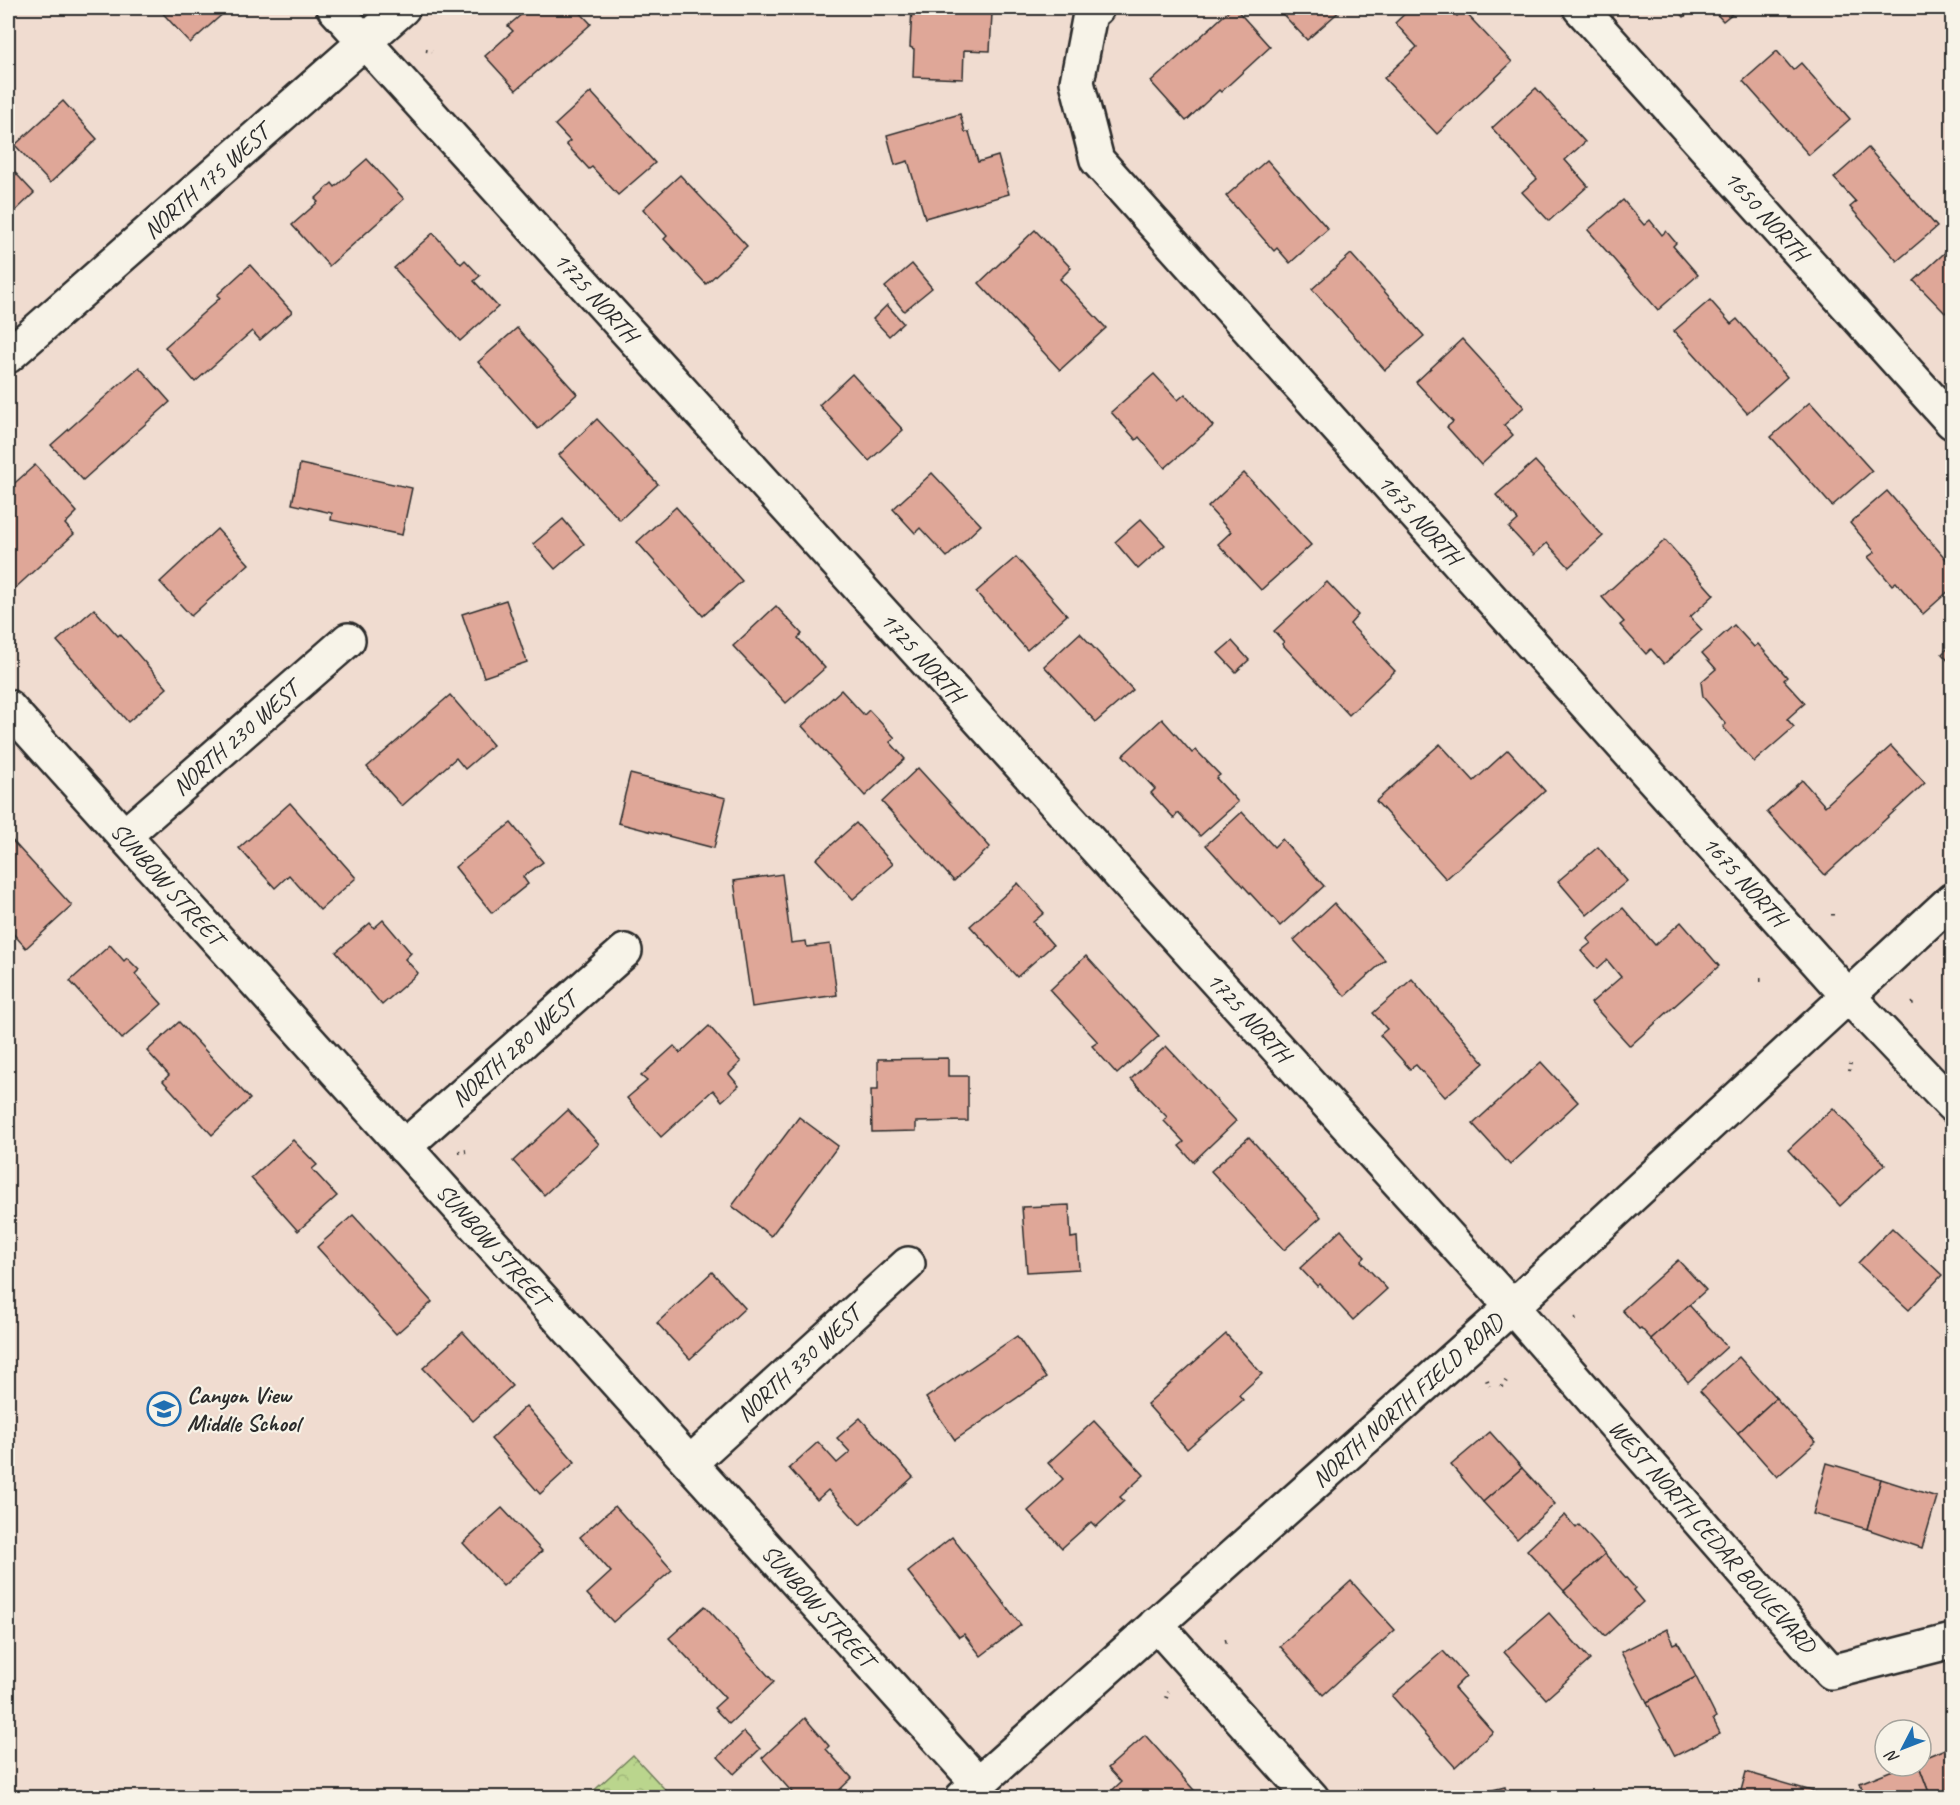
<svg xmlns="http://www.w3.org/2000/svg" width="1960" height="1805" viewBox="0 0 1960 1805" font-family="Caveat,sans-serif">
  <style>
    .park { fill: url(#park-crowns); stroke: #72805c; stroke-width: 1.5 }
    .building { fill: #dfa798; stroke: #2b2b2b; stroke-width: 1.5 }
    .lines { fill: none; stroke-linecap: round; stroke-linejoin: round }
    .minor-casing { stroke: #2b2b2b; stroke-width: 38 }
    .tertiary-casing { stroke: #2b2b2b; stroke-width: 38 }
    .path { stroke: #2b2b2b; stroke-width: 4; stroke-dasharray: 1.5 4.5; stroke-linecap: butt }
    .minor { stroke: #f7f3e8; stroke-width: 33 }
    .tertiary { stroke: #f7f3e8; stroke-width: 33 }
    .labels { text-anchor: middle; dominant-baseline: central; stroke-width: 4.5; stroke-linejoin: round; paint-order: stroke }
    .street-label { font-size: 24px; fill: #2b2b2b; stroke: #f7f3e8 }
    .poi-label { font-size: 24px; font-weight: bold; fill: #2b2b2b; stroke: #f7f3e8; text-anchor: start }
  </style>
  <defs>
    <pattern id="park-crowns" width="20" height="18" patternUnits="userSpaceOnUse" patternTransform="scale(1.5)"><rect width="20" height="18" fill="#bad58d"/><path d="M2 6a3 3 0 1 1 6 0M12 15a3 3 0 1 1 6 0" fill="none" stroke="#a0b77a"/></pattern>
  </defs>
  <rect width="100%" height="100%" fill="#f0dcd0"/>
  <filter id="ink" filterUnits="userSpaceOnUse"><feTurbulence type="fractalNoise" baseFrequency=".0167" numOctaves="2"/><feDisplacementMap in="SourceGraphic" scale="12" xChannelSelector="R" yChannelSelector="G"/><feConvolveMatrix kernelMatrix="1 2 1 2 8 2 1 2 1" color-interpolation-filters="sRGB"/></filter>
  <g filter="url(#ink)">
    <!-- park -->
    <path class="park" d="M633,1755L672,1797H587Z"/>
    <!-- building -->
    <g class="building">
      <path d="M158,8H223L226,11L190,43Z"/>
      <path d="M529,8H576L591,24L516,90L485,56L513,31L508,26Z"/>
      <path d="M912,8H982V12L992,13L990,51L964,50L963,79L913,77L914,49L910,47Z"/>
      <path d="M1232,8H1235L1270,47L1221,92L1219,90L1186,121L1151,82Z"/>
      <path d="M1277,8H1343L1307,40Z"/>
      <path d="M1411,8H1449L1457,16L1463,10L1512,62L1437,134L1384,78L1417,47L1395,23Z"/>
      <path d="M1676,8H1695L1684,17Z"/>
      <path d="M1711,8H1739L1723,21Z"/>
      <path d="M1777,51L1793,70L1801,63L1850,119L1809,155L1743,81Z"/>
      <path d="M1536,88L1585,142L1565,160L1588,186L1549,221L1522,192L1537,179L1492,128Z"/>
      <path d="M591,92L655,163L618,195L592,167L589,169L566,144L570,141L555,125Z"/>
      <path d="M63,101L97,139L50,183L15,145Z"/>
      <path d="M960,114L965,132H969L978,162L998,156L1009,194L925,218L908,161L895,165L887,135Z"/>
      <path d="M1868,148L1937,227L1897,261L1850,207L1856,202L1834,178Z"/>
      <path d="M367,159L404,199L329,266L292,225L318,202L315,199L332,183L335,187Z"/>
      <path d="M1267,160L1328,229L1290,263L1277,248L1274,251L1226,196Z"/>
      <path d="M8,165L34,193L8,218Z"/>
      <path d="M680,175L747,246L706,284L664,239L667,236L643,209Z"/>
      <path d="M1623,200L1644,225L1650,220L1662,235L1666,231L1676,243L1673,246L1698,275L1658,310L1588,230Z"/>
      <path d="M1035,230L1071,268L1060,279L1106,328L1060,370L979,283Z"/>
      <path d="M433,233L461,264L465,260L480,276L474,281L498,307L460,341L394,268Z"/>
      <path d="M1952,246V317L1947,311L1945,313L1914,281Z"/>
      <path d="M1351,254L1424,336L1385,370L1312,289Z"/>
      <path d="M912,264L932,288L904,311L885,287Z"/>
      <path d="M250,265L292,312L260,340L252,331L195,382L165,347L220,298L217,295Z"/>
      <path d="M1710,300L1731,324L1737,319L1787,377L1747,413L1674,331Z"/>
      <path d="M887,305L903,323L889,336L873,319Z"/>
      <path d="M517,328L577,394L538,429L478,362Z"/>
      <path d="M1462,339L1524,407L1504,425L1513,435L1481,465L1447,427L1453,422L1416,382Z"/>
      <path d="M139,367L170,402L83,480L51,445Z"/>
      <path d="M852,374L903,430L869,461L819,405Z"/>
      <path d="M1154,374L1178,400L1185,394L1213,426L1165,468L1139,437L1136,440L1111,412Z"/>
      <path d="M1810,402L1872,471L1832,506L1771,437Z"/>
      <path d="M597,419L658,484L620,520L559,455Z"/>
      <path d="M1535,461L1603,536L1569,567L1547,543L1534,555L1509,528L1518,520L1496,495Z"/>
      <path d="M300,464L412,488L402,535L331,520L332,513L292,504Z"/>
      <path d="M35,465L77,512L65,524L74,534L12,591L8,586V489Z"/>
      <path d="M932,473L981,525L947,557L920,528L915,533L893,509Z"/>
      <path d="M1244,473L1311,545L1261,590L1218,544L1231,532L1208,507Z"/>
      <path d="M1887,491L1952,566V588L1923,614L1896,582L1892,585L1868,557L1875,552L1850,523Z"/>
      <path d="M676,507L742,581L703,616L637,542Z"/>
      <path d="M563,519L584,544L555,569L533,544Z"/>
      <path d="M1141,519L1165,545L1138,569L1115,542Z"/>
      <path d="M217,529L249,564L191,616L160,582Z"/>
      <path d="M1665,540L1714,595L1690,617L1702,630L1664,664L1651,649L1646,654L1620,625L1624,622L1602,597Z"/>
      <path d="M1016,557L1067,615L1027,650L976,592Z"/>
      <path d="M1327,582L1358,615L1350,624L1395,671L1349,715L1282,644L1284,642L1274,631Z"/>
      <path d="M506,600L527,662L484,677L462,614Z"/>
      <path d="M776,606L802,634L798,638L825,668L786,703L733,646Z"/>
      <path d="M94,609L118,636L120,634L167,688L128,722L57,641Z"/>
      <path d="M1734,625L1754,647L1758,644L1787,677L1784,680L1805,703L1787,719L1794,727L1754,762L1723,727L1726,724L1703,697L1701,682L1716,669L1702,653Z"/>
      <path d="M1080,633L1133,690L1096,722L1044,666Z"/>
      <path d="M1232,641L1249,660L1236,672L1218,653Z"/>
      <path d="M1952,644V665L1942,654Z"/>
      <path d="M841,690L864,715L869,710L895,738L890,742L905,759L865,796L802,726Z"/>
      <path d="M450,695L493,745L465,769L456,758L402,806L367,767Z"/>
      <path d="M1162,719L1192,753L1196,750L1220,775L1216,778L1238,802L1200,836L1178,813L1174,818L1151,793L1155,789L1123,755Z"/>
      <path d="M1440,744L1474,781L1508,750L1545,791L1446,879L1376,801Z"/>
      <path d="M1891,746L1925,783L1825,875L1767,812L1802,780L1825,806Z"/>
      <path d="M918,768L990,847L954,881L882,802Z"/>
      <path d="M630,774L726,798L714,848L618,823Z"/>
      <path d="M290,803L356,878L320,910L289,875L275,888L239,848Z"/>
      <path d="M1242,812L1274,847L1282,839L1324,886L1280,926L1206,845Z"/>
      <path d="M511,823L543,862L523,877L528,884L492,913L455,867Z"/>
      <path d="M856,823L893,864L853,899L816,859Z"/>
      <path d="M8,836L72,906L26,948L8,928Z"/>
      <path d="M1598,847L1627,881L1587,915L1558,881Z"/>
      <path d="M782,874L791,943L806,941L807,947L830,944L837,995L752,1007L734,881Z"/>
      <path d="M1018,883L1044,913L1033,922L1053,945L1017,977L970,926Z"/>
      <path d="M1334,903L1385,960L1345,996L1294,940Z"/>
      <path d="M1623,908L1655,945L1681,922L1719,966L1630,1046L1591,1003L1621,977L1607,960L1597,969L1581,951L1591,943L1587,939Z"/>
      <path d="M383,920L411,953L405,959L418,973L382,1005L336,952L370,923L374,928Z"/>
      <path d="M110,945L124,961L127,958L139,970L135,974L162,1004L122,1039L70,981Z"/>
      <path d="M1086,956L1159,1036L1117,1074L1092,1046L1098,1042L1050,990Z"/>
      <path d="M1412,979L1484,1063L1445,1097L1416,1065L1410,1069L1380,1035L1387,1029L1373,1013Z"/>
      <path d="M179,1022L250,1099L212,1135L163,1081L169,1075L147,1051Z"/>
      <path d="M709,1026L741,1062L729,1074L739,1086L722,1101L713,1090L661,1137L627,1098L647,1081L641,1076L674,1046L680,1053Z"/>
      <path d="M1166,1046L1236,1121L1193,1162L1179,1146L1184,1142L1164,1121L1167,1117L1131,1079Z"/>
      <path d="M948,1058V1076H968V1121L916,1122V1131L872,1132L871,1090H878V1059Z"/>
      <path d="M1541,1062L1578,1102L1510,1165L1473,1124Z"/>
      <path d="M1833,1108L1885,1164L1840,1206L1788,1150Z"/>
      <path d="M568,1110L599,1144L544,1195L513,1161Z"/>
      <path d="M799,1117L838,1146L771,1236L732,1206Z"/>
      <path d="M1249,1137L1321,1217L1284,1250L1211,1171Z"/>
      <path d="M293,1140L317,1165L312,1169L337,1196L298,1231L251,1178Z"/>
      <path d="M1069,1205L1071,1238L1077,1237L1079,1269L1027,1272L1022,1207Z"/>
      <path d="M353,1215L432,1302L396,1334L317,1247Z"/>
      <path d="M1892,1228L1942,1275L1909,1310L1858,1263Z"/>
      <path d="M1341,1230L1365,1257L1361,1261L1387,1289L1353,1320L1320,1284L1317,1286L1300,1268Z"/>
      <path d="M1678,1260L1706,1290L1651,1339L1641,1328L1639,1329L1622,1310Z"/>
      <path d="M712,1272L745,1308L690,1359L657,1323Z"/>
      <path d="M1689,1305L1727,1347L1688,1382L1651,1339Z"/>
      <path d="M463,1332L512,1386L473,1421L423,1368Z"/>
      <path d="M1226,1334L1262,1374L1239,1395L1243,1400L1187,1449L1147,1404Z"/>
      <path d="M1017,1336L1046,1378L955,1440L926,1398Z"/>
      <path d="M1739,1357L1776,1398L1738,1433L1700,1391Z"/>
      <path d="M1776,1398L1816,1442L1777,1477L1738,1433Z"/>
      <path d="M526,1406L575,1462L540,1494L491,1439Z"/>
      <path d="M860,1418L913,1477L860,1525L828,1490L817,1500L789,1468L818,1442L837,1463L850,1452L837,1438Z"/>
      <path d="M1094,1421L1144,1475L1120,1497L1124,1501L1096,1527L1091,1522L1062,1548L1028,1511L1063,1479L1048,1463Z"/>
      <path d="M1490,1432L1522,1468L1483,1502L1451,1465Z"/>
      <path d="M1827,1463L1881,1479L1867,1529L1813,1514Z"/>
      <path d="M1522,1468L1555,1504L1517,1539L1483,1502Z"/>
      <path d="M1881,1479L1937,1497L1922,1548L1867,1529Z"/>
      <path d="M615,1506L672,1570L613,1622L587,1594L611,1572L580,1537Z"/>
      <path d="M502,1508L542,1551L503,1586L463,1543Z"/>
      <path d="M1565,1515L1576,1528L1579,1525L1605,1554L1564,1591L1527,1550Z"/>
      <path d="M952,1537L1021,1625L981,1656L964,1634L959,1637L908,1572Z"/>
      <path d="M1605,1554L1635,1588L1633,1590L1643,1602L1605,1636L1564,1591Z"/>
      <path d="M1351,1581L1395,1630L1323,1695L1280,1646Z"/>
      <path d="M705,1606L774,1682L729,1724L714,1708L725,1698L669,1638Z"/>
      <path d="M1549,1613L1590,1660L1546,1699L1504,1652Z"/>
      <path d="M1667,1629L1674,1644L1678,1642L1696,1677L1647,1702L1621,1652Z"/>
      <path d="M1443,1651L1466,1676L1454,1688L1493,1732L1455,1767L1392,1696Z"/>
      <path d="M1696,1677L1716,1717L1713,1719L1720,1733L1675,1756L1647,1702Z"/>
      <path d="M805,1718L829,1746L826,1749L852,1778L831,1798H797L762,1758Z"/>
      <path d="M744,1732L760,1749L734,1774L718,1757Z"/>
      <path d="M1145,1735L1201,1798H1104L1121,1782L1108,1768Z"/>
      <path d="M1952,1746V1798H1931L1919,1766H1921V1759Z"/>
      <path d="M1903,1766H1919L1931,1798H1866L1860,1783Z"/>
      <path d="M1746,1772L1836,1798H1739Z"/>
      <path d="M1505,1787L1508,1798H1460Z"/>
    </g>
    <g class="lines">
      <defs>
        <g id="minor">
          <path id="s1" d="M334,8L1512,1307L1831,1672L1952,1641"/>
          <path id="s2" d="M1097,8L1090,14L1077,82L1097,160L1848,996L1952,1105"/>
          <path id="s3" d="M1580,8L1952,422"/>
          <path id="s4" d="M8,356L403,8"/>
          <path id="s5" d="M8,707L978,1783"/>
          <path id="s6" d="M124,836L348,640"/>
          <path id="s7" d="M404,1147L625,951"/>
          <path id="s8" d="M690,1463L908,1264"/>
          <path d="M1156,1624L1312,1798"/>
        </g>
        <g id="tertiary">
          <path id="s9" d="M962,1798L1512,1307L1952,900"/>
        </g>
      </defs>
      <!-- minor casing -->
      <use href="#minor" class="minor-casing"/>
      <!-- tertiary casing -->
      <use href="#tertiary" class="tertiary-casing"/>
      <!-- path -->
      <g class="path">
        <path d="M426,50L432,51"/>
        <path d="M1833,914V918"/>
        <path d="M1760,980H1766"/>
        <path d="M1912,1004L1916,1003"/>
        <path d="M1849,1071L1850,1064"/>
        <path d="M459,1152L466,1151"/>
        <path d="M1575,1319L1580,1318"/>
        <path d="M1487,1380L1489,1386"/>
        <path d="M1502,1387L1506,1381"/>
        <path d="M1225,1641L1229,1640"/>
        <path d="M1166,1698L1168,1692"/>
      </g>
      <!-- minor -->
      <use href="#minor" class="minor"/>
      <!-- tertiary -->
      <use href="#tertiary" class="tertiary"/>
    </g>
  </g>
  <!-- icons -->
  <defs>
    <symbol id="school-ring" viewBox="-11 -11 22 22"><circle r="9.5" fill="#f7f3e8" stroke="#1f6fb2" stroke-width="1.5"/><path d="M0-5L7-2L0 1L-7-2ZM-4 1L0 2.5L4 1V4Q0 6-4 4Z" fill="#1f6fb2"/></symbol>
  </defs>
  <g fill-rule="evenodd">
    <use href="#school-ring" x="145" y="1390" width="38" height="38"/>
  </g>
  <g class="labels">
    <!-- street labels -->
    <g class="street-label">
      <text stroke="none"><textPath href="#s4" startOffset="264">NORTH 175 WEST</textPath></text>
      <text stroke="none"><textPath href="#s3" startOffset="279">1650 NORTH</textPath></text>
      <text stroke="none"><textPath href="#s1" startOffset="390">1725 NORTH</textPath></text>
      <text stroke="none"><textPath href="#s2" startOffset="642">1675 NORTH</textPath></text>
      <text stroke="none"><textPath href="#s1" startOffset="876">1725 NORTH</textPath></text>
      <text stroke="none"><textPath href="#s6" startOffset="148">NORTH 230 WEST</textPath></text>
      <text stroke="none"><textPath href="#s2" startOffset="1128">1675 NORTH</textPath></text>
      <text stroke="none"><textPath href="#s5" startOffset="238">SUNBOW STREET</textPath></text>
      <text stroke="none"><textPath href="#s1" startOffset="1362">1725 NORTH</textPath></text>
      <text stroke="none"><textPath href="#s7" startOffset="147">NORTH 280 WEST</textPath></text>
      <text stroke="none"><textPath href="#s5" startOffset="724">SUNBOW STREET</textPath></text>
      <text stroke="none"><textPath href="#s8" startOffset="147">NORTH 330 WEST</textPath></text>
      <text stroke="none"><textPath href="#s9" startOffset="597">NORTH NORTH FIELD ROAD</textPath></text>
      <text stroke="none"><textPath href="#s1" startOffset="2058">WEST NORTH CEDAR BOULEVARD</textPath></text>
      <text stroke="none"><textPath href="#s5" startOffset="1210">SUNBOW STREET</textPath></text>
    </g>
    <!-- poi labels -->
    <g class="poi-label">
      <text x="187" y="1395">Canyon View<tspan x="187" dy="28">Middle School</tspan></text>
    </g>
  </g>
  <!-- margin -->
  <rect width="1960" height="1805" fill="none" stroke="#f7f3e8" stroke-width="30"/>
  <rect x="15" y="15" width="1930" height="1775" fill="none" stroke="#2b2b2b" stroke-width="2" filter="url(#ink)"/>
  <!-- north arrow -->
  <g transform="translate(1903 1748) rotate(228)"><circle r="28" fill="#f7f3e8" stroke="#a5a39c" stroke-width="1.5"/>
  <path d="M0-4.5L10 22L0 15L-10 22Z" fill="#1f6fb2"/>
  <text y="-9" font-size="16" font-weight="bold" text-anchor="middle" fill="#2b2b2b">N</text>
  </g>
</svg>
